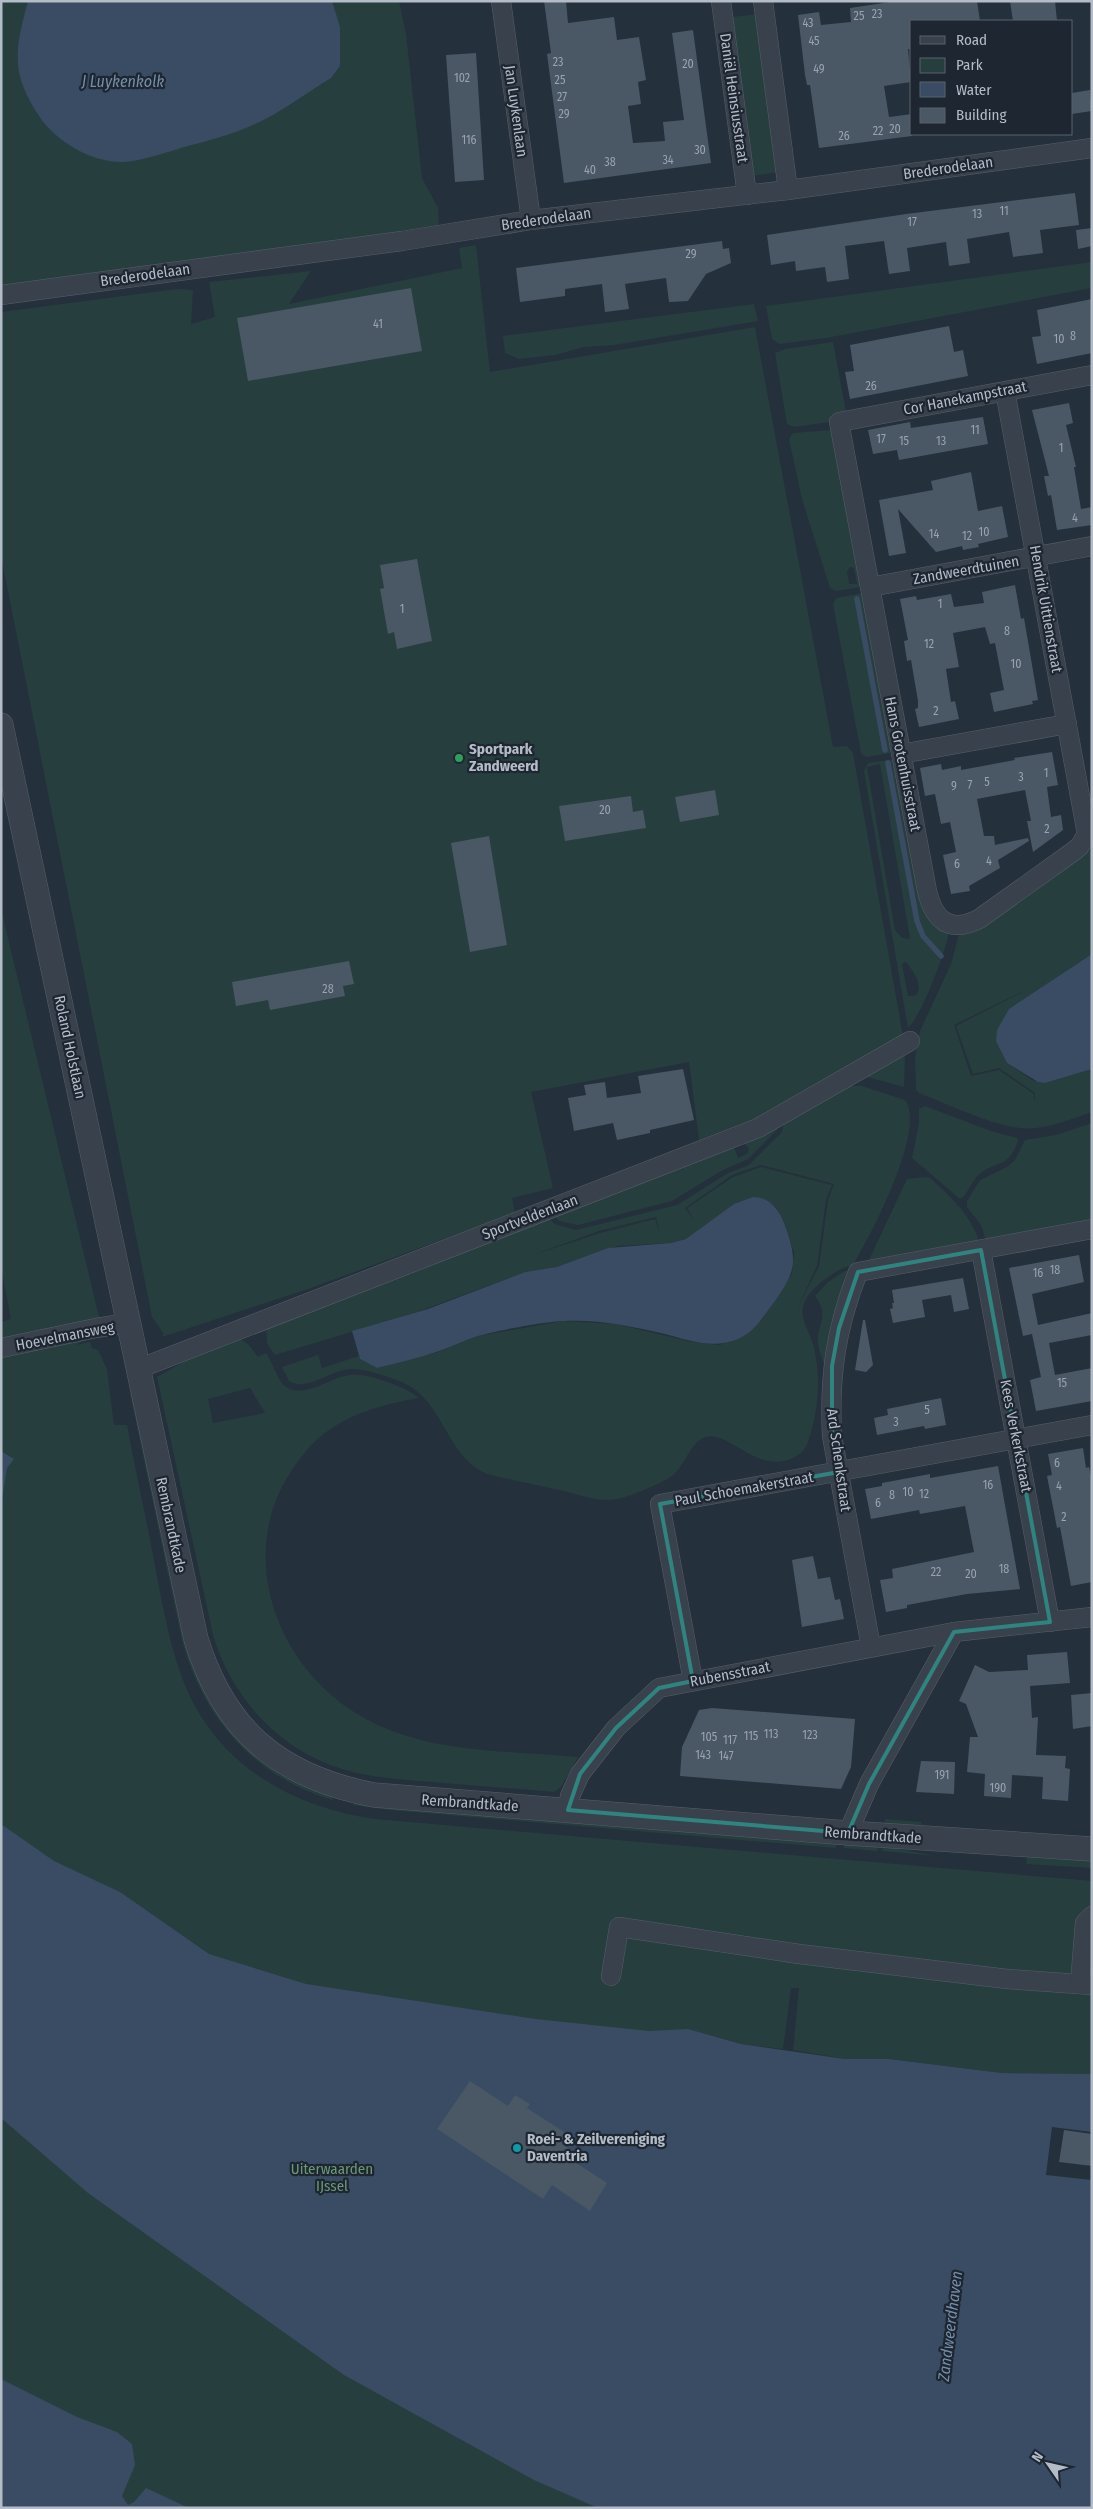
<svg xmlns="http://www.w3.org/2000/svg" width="1093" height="2509" viewBox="0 0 1093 2509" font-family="'Fira Sans Condensed',sans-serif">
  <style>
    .green { fill: #273e3e; fill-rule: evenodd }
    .water { fill: #394c63 }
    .pier { fill: #24303c }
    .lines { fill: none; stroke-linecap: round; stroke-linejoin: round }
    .stream { stroke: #394c63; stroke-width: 5.5 }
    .building { fill: #4a5765 }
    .minor-casing { stroke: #565f6a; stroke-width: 20 }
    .tertiary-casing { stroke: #565f6a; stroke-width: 25 }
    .minor { stroke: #38414c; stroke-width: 19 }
    .tertiary { stroke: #38414c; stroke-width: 24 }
    .marked { fill: none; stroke: #308480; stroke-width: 4; stroke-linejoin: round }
    .leisure-dot { fill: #2e9e5b; stroke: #1d2631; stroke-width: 2 }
    .culture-dot { fill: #0f9aa8; stroke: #1d2631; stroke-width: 2 }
    .labels { text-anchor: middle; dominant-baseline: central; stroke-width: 4.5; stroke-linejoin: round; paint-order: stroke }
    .number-label { font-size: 12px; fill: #9aa3af }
    .street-label { font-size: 15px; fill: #b4bcc8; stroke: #1d2631 }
    .poi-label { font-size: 15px; font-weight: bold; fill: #b4bcc8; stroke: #1d2631; text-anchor: start }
    .park-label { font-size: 15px; fill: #6c9874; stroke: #1d2631 }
    .water-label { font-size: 16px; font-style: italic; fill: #758eaa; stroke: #1d2631 }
  </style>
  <rect width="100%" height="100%" fill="#24303c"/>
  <!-- green -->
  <g class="green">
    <path d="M1,1H399L406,34L422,178L438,208L439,228L1,287Z"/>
    <path d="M759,14L779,172L751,176L732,17Z"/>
    <path d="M476,245L490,372L755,327L833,747L847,746L853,753L903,1036L782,1108L699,1140L689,1062L531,1092L553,1188L512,1198L515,1213L308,1289L162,1337L163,1333L152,1317L1,556V312L177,289L193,290L191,324L215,317L209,282L311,271L289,304L462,268L459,248Z"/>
    <path d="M1092,262V288L826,338L779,344L772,339L766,306Z"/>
    <path d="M754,304L758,321L614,345L584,347L555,355L519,359L505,353L503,336Z"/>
    <path d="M833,342L846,412L830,415L831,422L794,427L787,424L775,353L785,349Z"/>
    <path d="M832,430L862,587L836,591L830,588L802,499L789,439L793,433ZM850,567L854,568L857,584H849L847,572Z"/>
    <path d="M862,593L892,753L866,757L861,753L833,604L836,598Z"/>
    <path d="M894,759L920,902L930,921L949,933C944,955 923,1013 908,1028L864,771L868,763ZM880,764L910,938L909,939L902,938L895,930L867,767ZM906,962C913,971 925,986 915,996H908L902,964Z"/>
    <path d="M1092,849V954L1010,1009L1007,1063L1032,1080L1045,1083L1092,1069V1112C1074,1118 1055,1126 1036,1128C1002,1132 951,1105 919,1093L916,1090L915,1058L920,1031L951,964L959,934L975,931L987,924ZM1036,985L956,1026L973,1074L999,1068L1035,1093V1103L1034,1094L999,1070L971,1076L954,1025Z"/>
    <path d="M1,909L100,1321L1,1342V1322L11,1319L1,1267Z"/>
    <path d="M905,1055L904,1087L867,1077V1073Z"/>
    <path d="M853,1086H862L905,1100C927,1129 870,1237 853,1265C837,1268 806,1290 803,1307C800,1320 811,1334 814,1347C820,1373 819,1404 812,1429C809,1437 808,1447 801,1453C761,1483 728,1426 703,1438C689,1445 685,1466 672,1476C661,1484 623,1500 609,1500C594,1500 579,1495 564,1491C539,1486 513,1480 487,1474C444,1455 444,1397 399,1381C386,1376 366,1369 351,1369C329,1370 309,1392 289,1381L282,1367L318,1355L322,1368L359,1356L360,1359L377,1368L438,1352L478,1336L563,1321L616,1324L692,1342L720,1345L761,1321L792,1274L794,1253L784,1221L776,1207L761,1198L686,1239L671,1243L617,1246L557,1267L525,1272L417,1312L275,1355L267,1344L266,1325L547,1217L555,1224L576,1230L677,1205L728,1173L749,1165L782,1132L784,1121L843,1087ZM761,1165L834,1184L828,1200L819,1266L797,1309L817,1266L826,1200L832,1185L761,1167L733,1177L687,1208L695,1221L685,1208L732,1175ZM656,1217L660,1234L655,1219L600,1233L530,1256L599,1231Z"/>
    <path d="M925,1106L991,1131L1017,1138L1018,1141C1007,1172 992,1159 976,1178C970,1184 967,1196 960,1199L912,1158L919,1123V1109Z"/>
    <path d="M1092,1123V1220L986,1240L981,1225L967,1207V1201L980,1180L1007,1167L1015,1160L1025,1140L1056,1135Z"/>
    <path d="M779,1124L777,1130L748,1159L723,1170L672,1201L578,1225L559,1221L554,1215ZM741,1143L746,1145L749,1149L748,1153L738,1158L734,1147Z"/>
    <path d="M925,1177L930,1178C951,1197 970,1214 979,1241L868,1262L907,1179Z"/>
    <path d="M845,1271H852L825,1363L823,1362C821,1355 818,1348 818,1342C816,1324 831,1317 815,1296L828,1282Z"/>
    <path d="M75,1336L82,1341L76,1345L90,1342L92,1348L98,1350L107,1369L114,1425H127C135,1469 145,1512 153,1555C161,1597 168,1640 183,1680C215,1764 291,1807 375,1819L1092,1881V2508L1069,2074L1002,2073L889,2059H845L793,2050L799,1988H791L783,2049L741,2044L687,2029L653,2508H132L1,2426V1352Z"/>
    <path d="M238,1337L249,1345L258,1357L266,1353C273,1362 278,1384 288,1388C307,1398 332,1376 351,1375C367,1373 407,1387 419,1398C385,1404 353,1412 325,1433C312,1442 301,1457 292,1470C235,1554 276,1667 361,1716C425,1754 505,1750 578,1757L561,1787L554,1792C517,1789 480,1786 444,1783C410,1780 375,1779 342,1769C278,1749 232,1698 213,1635L157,1377L187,1360ZM250,1388L265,1413L213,1423L208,1399Z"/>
    <path d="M132,1393L212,1705C244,1753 280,1776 332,1797L333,1800C255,1778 202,1717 182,1640L130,1394Z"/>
    <path d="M355,1802L836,1840V1848L389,1810L353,1805Z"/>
    <path d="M885,1819L921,1822V1829L884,1826Z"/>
    <path d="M844,1841L878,1845L877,1851L844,1848Z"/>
    <path d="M883,1846L936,1856L882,1851Z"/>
    <path d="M1040,1855L1092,1858V1868L1026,1864L1027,1857Z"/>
  </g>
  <!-- water -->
  <g class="water">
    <path d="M28,1H332L340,27V66L331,78C306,93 279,114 253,125C231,135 207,141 184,147C168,152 150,158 133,161C98,167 58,144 39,116C10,72 15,50 28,1Z"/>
    <path d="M1092,954V1069L1045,1083L1038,1082L1007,1063L996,1041L997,1030L1009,1009Z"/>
    <path d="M753,1197C772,1197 781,1213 786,1228C798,1263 795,1272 775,1301C765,1314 756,1330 742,1337C714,1351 689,1340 661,1333C630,1326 596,1319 564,1321C542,1322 500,1330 478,1336C465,1340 452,1347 439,1351C419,1358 397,1363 377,1368L360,1359L352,1331L428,1309L525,1272L557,1267L608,1248L671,1243L686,1239L734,1204Z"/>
    <path d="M1,1451L14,1459L7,1468L1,1506Z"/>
    <path d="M1,1824L54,1861L120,1892L209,1954L306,1984L535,2019L649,2031L688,2029L741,2044L845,2059H889L1002,2073L1092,2074V2508H598L534,2480L344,2375L88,2193L1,2118Z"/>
    <path d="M1,2379L77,2417L117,2432L132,2444L135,2465L122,2496L128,2505L134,2502L146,2488L189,2508H1Z"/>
  </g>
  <!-- pier -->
  <path class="pier" d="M1052,2127L1092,2132V2180L1046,2175Z"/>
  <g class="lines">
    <!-- stream -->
    <g class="stream">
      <path d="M857,599L885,750"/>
      <path d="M888,763L917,921L923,936L941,956"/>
    </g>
  </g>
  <!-- building -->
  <g class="building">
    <path d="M544,1H566L568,23L614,17L617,40L639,37L646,80L638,82L641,104L628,106L633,143L665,141L663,122L684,120L672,33L693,30L711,163L564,183L547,54L551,53Z"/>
    <path d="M897,1H977L980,21H910L912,42V49H908L911,82L884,86L889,117L912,114V136L819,148L810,85H807L805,75L798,15L819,12L821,25L851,22L850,8Z"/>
    <path d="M1010,1H1055L1057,21H1013Z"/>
    <path d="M476,53L484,180L455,182L446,55Z"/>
    <path d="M1090,90L1092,111L1072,114V93Z"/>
    <path d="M1075,193L1079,225L1040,230L1043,253L1013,257L1009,232L967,239L970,263L949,266L946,242L907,248L910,271L889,274L884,241L845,246L849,279L827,282L825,267L796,271L795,261L771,265L767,235L906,214Z"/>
    <path d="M1092,228V246L1078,249L1076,230Z"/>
    <path d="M722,241L723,249L729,248L731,263L706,274L688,301L669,302L666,278L625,284L629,309L605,312L602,284L565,289V296L520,302L516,268Z"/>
    <path d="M411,288L422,351L248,381L237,318Z"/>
    <path d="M1092,299V353L1037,364L1032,337L1041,336L1037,310Z"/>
    <path d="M949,326L954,352L963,350L968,376L850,399L845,372L854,371L850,345Z"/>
    <path d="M1069,403L1073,423L1066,425L1076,467H1074L1081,509L1092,507V525L1057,530L1051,495L1048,496L1044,476H1049L1032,410Z"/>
    <path d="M983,417L988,444L899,460L897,450L873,454L868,430L910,422L911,428Z"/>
    <path d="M971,472L978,511L1002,506L1008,537L978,544L979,547L963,550L962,546L936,552L898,509L906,553L889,556L879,500L933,490L931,481Z"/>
    <path d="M417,559L432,641L397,649L394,632L388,634L380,589L384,588L380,565Z"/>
    <path d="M1015,585L1021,619L1024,618L1038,700L1032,701L1033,704L994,712L990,693L1004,690L995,643L990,644L985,627L953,633L959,667L946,669L951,702L955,701L959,719L919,727L915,709L918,708V701L911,660L907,661L904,641L908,640L900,599L916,596L917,600L951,594L954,607L984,603L982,592Z"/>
    <path d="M1052,752L1058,785L1047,787L1051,817L1061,815L1063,830L1033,852L1027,821H1031L1025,790L977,799L984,836H994L995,845L1028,838L1029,841L998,860L1000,868L969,886L970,891L951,894L943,855L956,852L950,822L941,824L935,794L925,796L920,768L941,764L942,770L961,766V770L1015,760L1014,758Z"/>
    <path d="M715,790L719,815L680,822L675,797Z"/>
    <path d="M631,796L633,812L643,810L646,828L565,841L559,806Z"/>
    <path d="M489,836L507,945L470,952L451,843Z"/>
    <path d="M349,961L354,984L343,986L345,996L270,1010L268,1000L236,1006L232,982Z"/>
    <path d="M683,1069L694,1120L650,1130V1133L617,1140L613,1123L574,1131L568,1098L586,1095L584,1085L605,1082L607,1098L641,1093L638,1076Z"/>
    <path d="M1079,1255L1084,1282L1032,1294L1038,1325L1092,1313V1335L1049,1343L1055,1375L1092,1368V1401L1036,1411L1030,1380L1041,1377L1032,1334L1023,1336L1009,1268Z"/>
    <path d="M963,1278L969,1309L954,1312L951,1295L922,1300L925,1317L893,1323L890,1309L893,1308L892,1303H894L892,1290Z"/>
    <path d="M863,1320H865L873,1365L866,1372L855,1370Z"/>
    <path d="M941,1398L946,1425L925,1429L924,1426L877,1435L874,1418L888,1415L887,1409Z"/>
    <path d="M1083,1448L1086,1468L1089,1467L1092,1480V1582L1071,1586L1060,1527L1057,1528L1047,1476L1052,1475L1048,1454Z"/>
    <path d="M998,1466L1020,1589L967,1594L907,1605V1608L886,1612L880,1580L893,1578L892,1569L974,1552L965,1506L920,1514L919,1510L871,1519L865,1489L882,1486V1483L930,1474V1478Z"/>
    <path d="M813,1556L818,1579L830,1577L835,1600L840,1599L844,1619L802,1627L792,1560Z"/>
    <path d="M1067,1652L1070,1683L1030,1686L1032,1718L1038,1717L1036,1755L1066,1756L1065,1768L1070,1769L1068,1801L1042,1799L1043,1777L1012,1775L1011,1798L984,1796L985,1774L967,1772L970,1737H978L966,1704L959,1701L975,1665L989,1672L1028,1670L1027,1655Z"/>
    <path d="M1092,1693V1726L1073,1729L1071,1695Z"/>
    <path d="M712,1708L855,1719L851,1767L841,1789L680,1776L682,1747L699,1710Z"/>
    <path d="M921,1761L955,1762L954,1794L916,1792Z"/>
    <path d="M470,2081L508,2106L515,2095L530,2104L527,2108L569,2135L562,2144L574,2152L570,2159L607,2183L590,2211L552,2185L543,2199L437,2129Z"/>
    <path d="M1064,2130L1092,2134V2166L1059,2162Z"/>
  </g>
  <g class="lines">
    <defs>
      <g id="minor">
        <path d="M501,1L531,220"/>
        <path d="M721,1L747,195"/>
        <path d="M763,1L788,190"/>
        <path d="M1,295L402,241L531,220L788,190L1092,148"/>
        <path d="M1005,391L1087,834L1080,846L1074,851L979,919C949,934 934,920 927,891L839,422L1092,375"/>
        <path d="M870,587L1092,546"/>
        <path d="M901,754L1067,724"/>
        <path d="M981,1250L1050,1622"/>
        <path d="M1,1348L96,1328L128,1323"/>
        <path d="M138,1369L758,1128L910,1041"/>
        <path d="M871,1647L832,1436C829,1375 836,1328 858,1272L1092,1229"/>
        <path d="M693,1681L660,1504L1092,1425"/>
        <path d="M568,1810L570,1796L580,1774L616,1728L659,1688L954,1632L1092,1617"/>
        <path d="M848,1833L869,1784L954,1632"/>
        <path d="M611,1976L619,1927L799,1954L1007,1979L1092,1985"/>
        <path d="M1080,1984L1085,1923L1092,1916"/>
      </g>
      <path id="tertiary" d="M1,725L196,1639C224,1731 280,1777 374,1795L848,1833L1092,1849"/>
    </defs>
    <!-- minor casing -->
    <use href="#minor" class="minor-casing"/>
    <!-- tertiary casing -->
    <use href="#tertiary" class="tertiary-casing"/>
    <!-- minor -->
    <use href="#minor" class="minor"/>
    <!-- tertiary -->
    <use href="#tertiary" class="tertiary"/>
  </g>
  <!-- marked area -->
  <path class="marked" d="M981,1250L1050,1622L954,1632L869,1784L848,1833L568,1810L580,1774L616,1728L659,1688L693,1681L660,1504L839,1472L832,1436V1366L839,1328L858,1272Z"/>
  <!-- markers -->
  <circle class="leisure-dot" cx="459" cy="758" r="5"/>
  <circle class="culture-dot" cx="517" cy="2148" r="5"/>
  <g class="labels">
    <!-- number labels -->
    <g class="number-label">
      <text x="877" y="14">23</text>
      <text x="859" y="16">25</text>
      <text x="808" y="23">43</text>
      <text x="814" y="41">45</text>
      <text x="558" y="62">23</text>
      <text x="688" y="64">20</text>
      <text x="819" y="69">49</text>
      <text x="462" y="78">102</text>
      <text x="560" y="80">25</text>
      <text x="562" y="97">27</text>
      <text x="564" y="114">29</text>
      <text x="895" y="129">20</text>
      <text x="878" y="131">22</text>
      <text x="844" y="136">26</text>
      <text x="469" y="140">116</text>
      <text x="700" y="150">30</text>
      <text x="668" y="160">34</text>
      <text x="610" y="162">38</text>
      <text x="590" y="170">40</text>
      <text x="1004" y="211">11</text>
      <text x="977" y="214">13</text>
      <text x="912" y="222">17</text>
      <text x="691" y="254">29</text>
      <text x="378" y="324">41</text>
      <text x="1073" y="336">8</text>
      <text x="1059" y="339">10</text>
      <text x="871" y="386">26</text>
      <text x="975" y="430">11</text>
      <text x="881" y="439">17</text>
      <text x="904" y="441">15</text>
      <text x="941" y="441">13</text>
      <text x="1061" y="448">1</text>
      <text x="1075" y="518">4</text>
      <text x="984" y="532">10</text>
      <text x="934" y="534">14</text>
      <text x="967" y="536">12</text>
      <text x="940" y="604">1</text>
      <text x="402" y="609">1</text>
      <text x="1007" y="631">8</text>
      <text x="929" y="644">12</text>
      <text x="1016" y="664">10</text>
      <text x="936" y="711">2</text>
      <text x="1046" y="773">1</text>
      <text x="1021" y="777">3</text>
      <text x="987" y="782">5</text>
      <text x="970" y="785">7</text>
      <text x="954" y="786">9</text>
      <text x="605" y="810">20</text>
      <text x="1047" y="829">2</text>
      <text x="989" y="861">4</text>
      <text x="957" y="864">6</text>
      <text x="328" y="989">28</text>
      <text x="1055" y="1270">18</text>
      <text x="1038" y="1273">16</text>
      <text x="1062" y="1383">15</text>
      <text x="927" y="1410">5</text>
      <text x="896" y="1422">3</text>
      <text x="1057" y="1463">6</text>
      <text x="988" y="1485">16</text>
      <text x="1059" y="1486">4</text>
      <text x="908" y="1492">10</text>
      <text x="924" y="1494">12</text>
      <text x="892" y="1495">8</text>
      <text x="878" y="1503">6</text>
      <text x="1064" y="1517">2</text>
      <text x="1004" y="1569">18</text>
      <text x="936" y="1572">22</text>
      <text x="971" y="1574">20</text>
      <text x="771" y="1734">113</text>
      <text x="810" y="1735">123</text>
      <text x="751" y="1736">115</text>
      <text x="709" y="1737">105</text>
      <text x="730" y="1740">117</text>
      <text x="703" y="1755">143</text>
      <text x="726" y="1756">147</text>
      <text x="942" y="1775">191</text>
      <text x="998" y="1788">190</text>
    </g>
    <!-- street labels -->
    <g class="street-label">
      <text transform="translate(734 98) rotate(82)">Daniël Heinsiusstraat</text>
      <text transform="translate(516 111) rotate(82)">Jan Luykenlaan</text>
      <text transform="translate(948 168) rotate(-8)">Brederodelaan</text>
      <text transform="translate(546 219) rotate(-8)">Brederodelaan</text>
      <text transform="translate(145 275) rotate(-8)">Brederodelaan</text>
      <text transform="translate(965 398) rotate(-11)">Cor Hanekampstraat</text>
      <text transform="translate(966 570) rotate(-10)">Zandweerdtuinen</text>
      <text transform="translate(1046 609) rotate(80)">Hendrik Uittienstraat</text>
      <text transform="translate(903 764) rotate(79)">Hans Grotenhuisstraat</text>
      <text transform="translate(70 1047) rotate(78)">Roland Holstlaan</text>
      <text transform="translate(530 1217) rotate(-21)">Sportveldenlaan</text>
      <text transform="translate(65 1336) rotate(-11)">Hoevelmansweg</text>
      <text transform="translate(1016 1436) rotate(79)">Kees Verkerkstraat</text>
      <text transform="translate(839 1460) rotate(82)">Ard Schenkstraat</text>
      <text transform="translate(744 1489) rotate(-10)">Paul Schoemakerstraat</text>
      <text transform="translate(171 1525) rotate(78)">Rembrandtkade</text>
      <text transform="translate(730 1674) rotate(-11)">Rubensstraat</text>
      <text transform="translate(470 1803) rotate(4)">Rembrandtkade</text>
      <text transform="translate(873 1835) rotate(4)">Rembrandtkade</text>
    </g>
    <!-- poi labels -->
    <g class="poi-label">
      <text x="469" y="749">Sportpark<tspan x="469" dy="17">Zandweerd</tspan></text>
      <text x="527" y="2139">Roei- &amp; Zeilvereniging<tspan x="527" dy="17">Daventria</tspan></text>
    </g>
    <!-- park labels -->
    <g class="park-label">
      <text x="332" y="2169">Uiterwaarden<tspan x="332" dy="17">IJssel</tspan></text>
    </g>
    <!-- water labels -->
    <g class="water-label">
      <text x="123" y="81">J Luykenkolk</text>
      <text transform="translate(950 2326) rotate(-83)">Zandweerdhaven</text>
    </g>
  </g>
  <!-- border -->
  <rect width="1093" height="2509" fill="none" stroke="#b4bcc8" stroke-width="5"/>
  <!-- legend -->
  <rect x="910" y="20" width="162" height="115" fill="#1d2631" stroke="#59626d"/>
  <rect x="920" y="36" width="25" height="8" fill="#38414c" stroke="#59626d"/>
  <text x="956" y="45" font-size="15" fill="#b4bcc8">Road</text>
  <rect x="920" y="58" width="25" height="15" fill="#273e3e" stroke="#59626d"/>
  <text x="956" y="70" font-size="15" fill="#b4bcc8">Park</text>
  <rect x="920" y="82" width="25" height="15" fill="#394c63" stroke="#59626d"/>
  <text x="956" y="95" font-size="15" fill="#b4bcc8">Water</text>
  <rect x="920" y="108" width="25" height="15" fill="#4a5765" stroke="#59626d"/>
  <text x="956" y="120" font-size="15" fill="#b4bcc8">Building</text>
  <!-- north arrow -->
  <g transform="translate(1048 2464) rotate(304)" stroke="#1d2631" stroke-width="4" paint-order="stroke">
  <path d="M0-4L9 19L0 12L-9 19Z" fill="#b4bcc8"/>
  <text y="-8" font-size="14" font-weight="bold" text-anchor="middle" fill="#b4bcc8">N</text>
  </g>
</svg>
